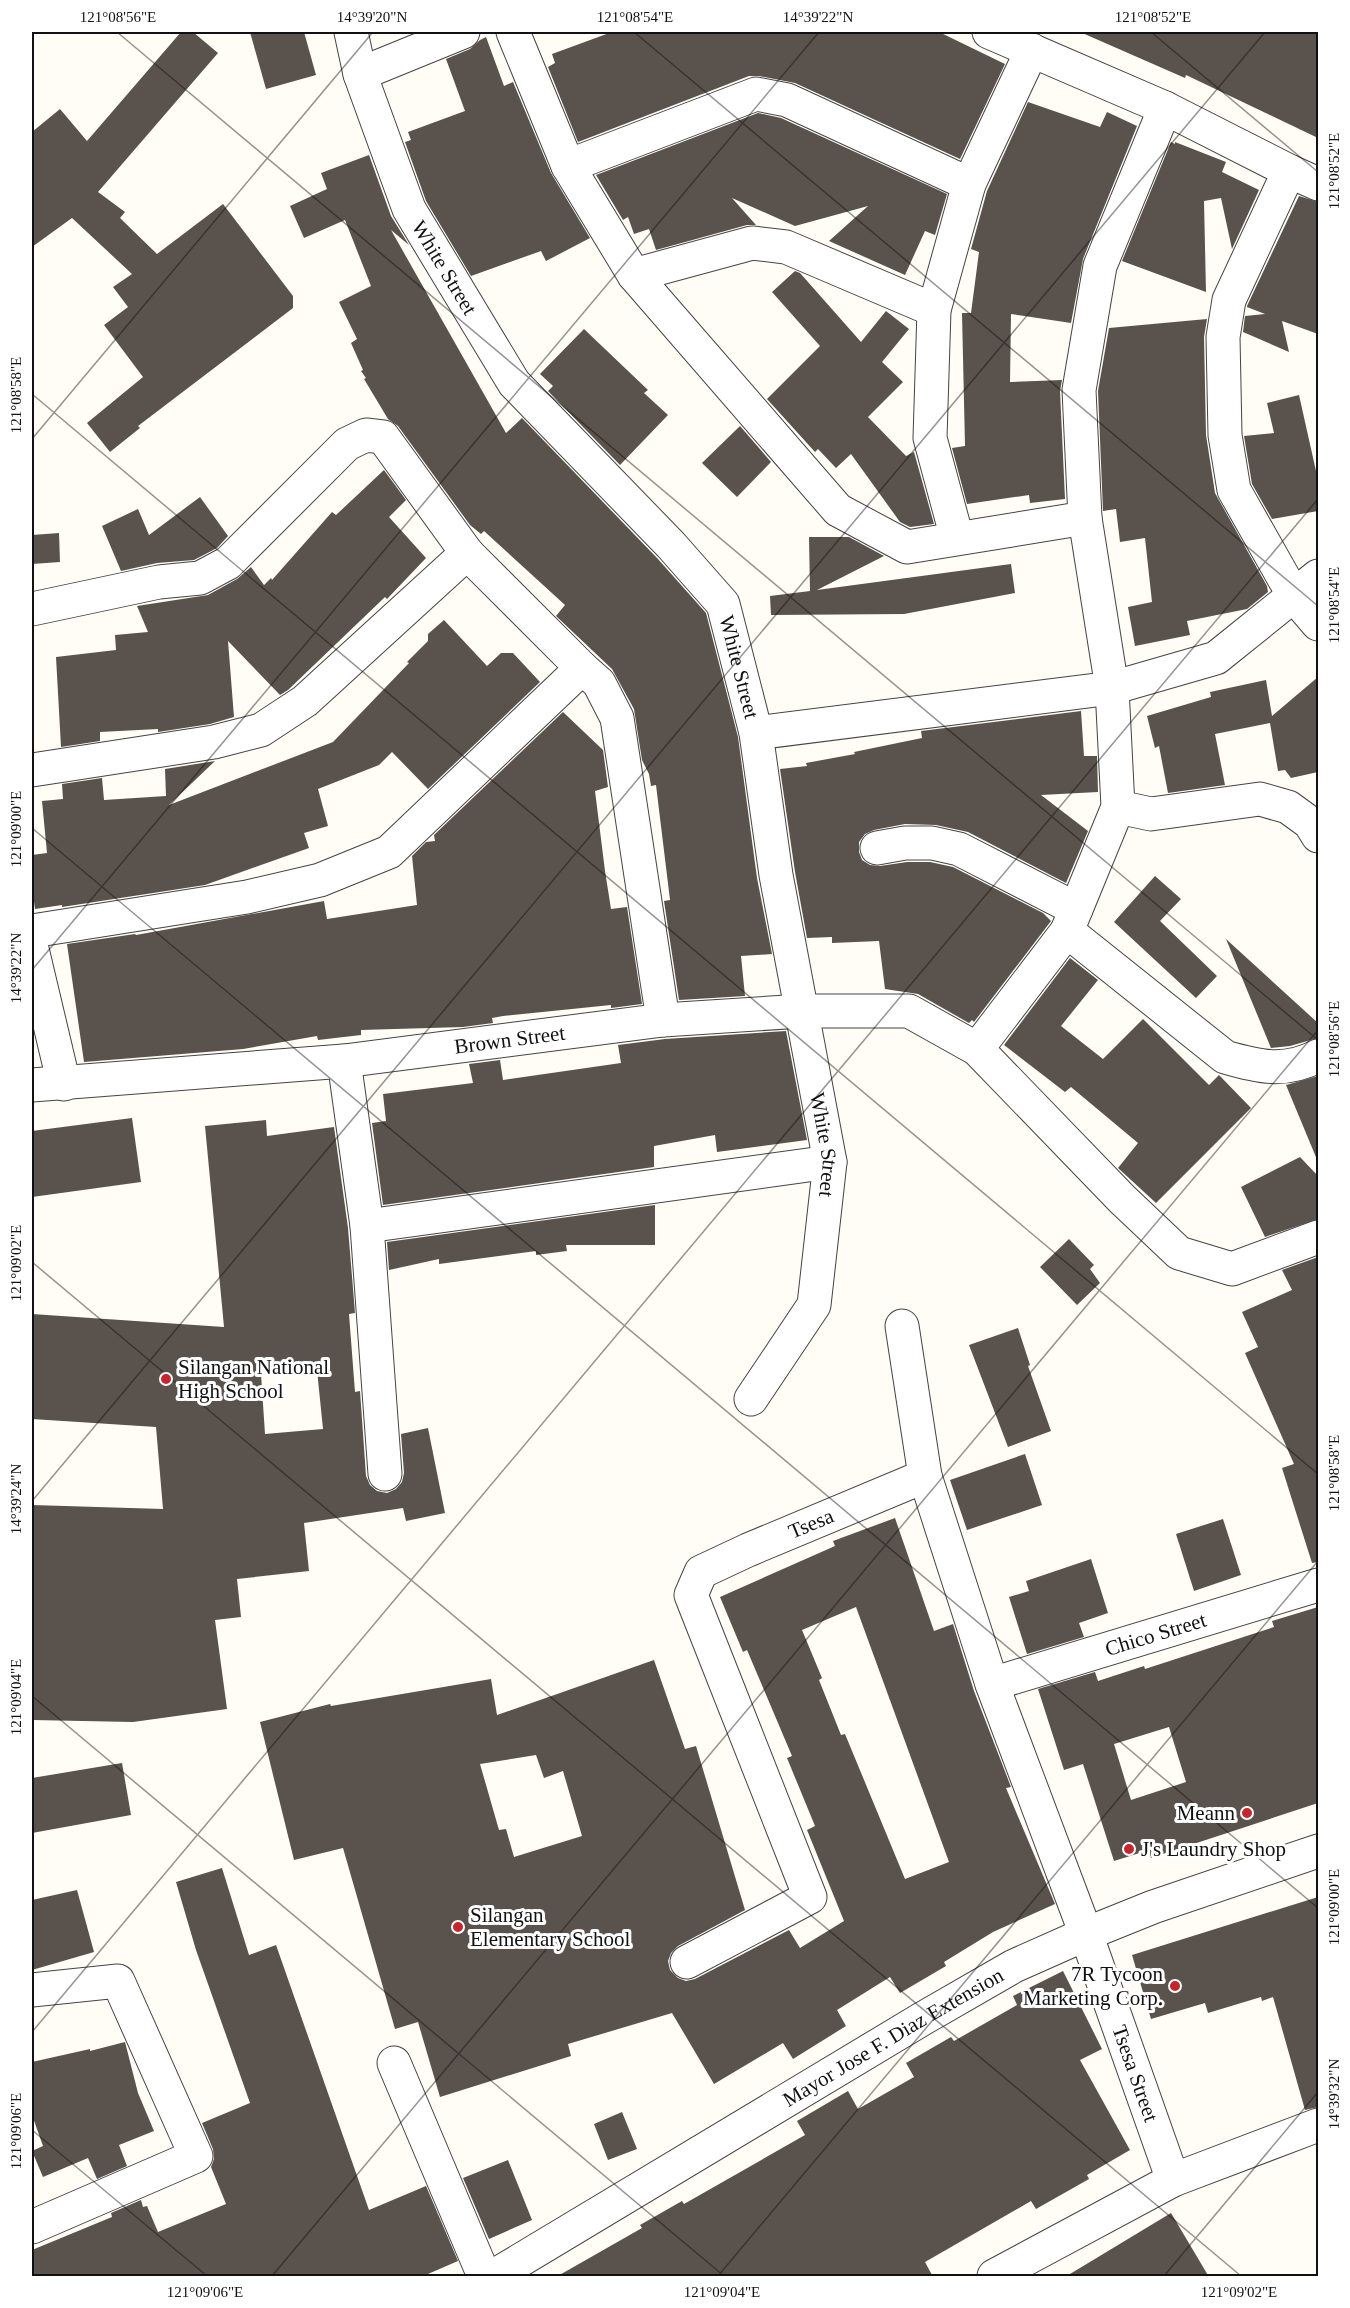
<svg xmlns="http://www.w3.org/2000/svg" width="1350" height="2308" viewBox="0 0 1350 2308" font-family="'Times New Roman',serif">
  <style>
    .building { fill: #5a524d; fill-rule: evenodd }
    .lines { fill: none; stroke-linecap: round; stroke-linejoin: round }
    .minor-casing { stroke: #444; stroke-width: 35 }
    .minor { stroke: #fff; stroke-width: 33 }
    .ticks { fill: none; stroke: #111; stroke-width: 1.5; stroke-opacity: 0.45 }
    .poi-dot { fill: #c4262e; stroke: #fff; stroke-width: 2 }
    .labels { text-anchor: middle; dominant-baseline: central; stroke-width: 6; stroke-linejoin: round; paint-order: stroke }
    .street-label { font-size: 21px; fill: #111; stroke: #fff }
    .poi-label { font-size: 21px; fill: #111; stroke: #fff; text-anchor: start }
    .neatline { fill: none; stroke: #111; stroke-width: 2 }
    .ticks-label { font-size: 15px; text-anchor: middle; fill: #111 }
  </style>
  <rect width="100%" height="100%" fill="#fffdf5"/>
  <!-- building -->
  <g class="building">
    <path d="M181,32H193L218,53L98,192L125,212L120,218L157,254L223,204L293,296V308L138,426L140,428L110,452L87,423L143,377L104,325L128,307L113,287L132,274L72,218L32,247V132L60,109L87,141Z"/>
    <path d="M250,32H304L316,75L266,89Z"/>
    <path d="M612,32H939L1005,64L960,159L795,83L759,76H749L578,142L548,67L555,63L552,54Z"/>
    <path d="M1080,32H1318V138L1186,75L1185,78Z"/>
    <path d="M486,37L504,86L513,82L551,173L590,238L546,261L541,251L471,276L426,201L405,142L411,140L408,132L465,111L446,59L470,49L480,40Z"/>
    <path d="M1028,102L1100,127L1107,112L1137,126L1083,259L1071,323L1011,314L1010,382L1062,380L1060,391L1065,499L1030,503L1029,495L967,504L952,448L965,446L962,313H971L979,252L971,249L987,191Z"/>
    <path d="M758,113L781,118L947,194L935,235L925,231L905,275L829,241L868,206L795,226L732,198L756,225H747L656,250L649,229L634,234L628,217L623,220L596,175Z"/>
    <path d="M1171,142L1175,144V142L1226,162L1222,172L1259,190L1232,249L1221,198L1204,201L1206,292L1122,261Z"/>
    <path d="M369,155L391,216L409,245L391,230L506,433L522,418L657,558L706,613L738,737L757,878L772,954L741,956L745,996L679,1000L664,901L670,900L656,785L651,786L649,774L642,760L634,709L612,669L556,616L565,605L484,531L481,534L470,525L398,426L388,419L364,379L366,378L361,371L363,370L351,343L357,339L339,302L371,286L345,220L304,238L290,206L327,189L321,173Z"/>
    <path d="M1299,196L1318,202V334L1282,321L1289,352L1243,332L1245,316L1265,314L1247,307V306Z"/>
    <path d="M795,271L800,273L861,342L886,311L909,329L882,362L903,382L868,417L906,456L914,452L934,524L910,527L900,522L851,454L836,468L818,449L815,452L767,399L820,346L772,292Z"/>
    <path d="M1207,319L1204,337L1206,435L1215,493L1267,586L1268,592L1247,609L1187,621L1190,635L1135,646L1128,607L1152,602L1145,538L1120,542L1116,509L1103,511L1098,391L1109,328Z"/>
    <path d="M584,329L648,390L644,393L668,415L620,465L548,391L553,386L540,374Z"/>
    <path d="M1299,395L1318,480V511L1272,519L1252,484L1244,436L1274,433L1267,403Z"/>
    <path d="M740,426L771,462L737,497L702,463Z"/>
    <path d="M384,470L406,500L389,517L426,558L387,599L385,597L288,690L280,695L228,641L234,717L210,724L158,732V729L100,732V741L61,747L56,657L116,650L115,635L148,632L137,606L208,595L237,579L251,567L264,585L271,578L272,580L332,512L336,515Z"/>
    <path d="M200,497L228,536L217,548L194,560L157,563L121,571L102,526L138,509L149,535Z"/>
    <path d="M59,533L60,562L32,564V535Z"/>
    <path d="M809,537H849L884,556L817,590L1011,564L1015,593L904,614L771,615L770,596L810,591Z"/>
    <path d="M444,620L487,666L501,653H513L540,682L428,789L392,752L379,765L318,789L328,826L304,833L309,848L205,885L62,907V905L35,909L32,887V855L47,853L42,801L63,799L62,784L102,778L104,800L166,796L165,769L215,761L169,805L333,742L409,663L407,662L428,641V634Z"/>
    <path d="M1318,677V772L1291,778L1285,770L1278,771L1270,723L1215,734L1225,785L1168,793L1159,746L1155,748L1147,716L1211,697L1210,692L1266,680L1272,716Z"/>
    <path d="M1081,711L1084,756H1097L1098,792L1041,795L1088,831L1066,883L968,832L936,825L905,824L874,830L865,834L859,842V852L862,860L870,865L880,866L907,862H930L953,867L1043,913L1051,921L974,1022L972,1020L969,1023L918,994L885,989L879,941L832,943V937L807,938L795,872L780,769L807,766L806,763L855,754L854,752L922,738L921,731Z"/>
    <path d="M563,712L603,750L608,787L595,791L605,871L611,909L627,907L642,1004L611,1008V1005L503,1016L492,1018L493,1023L463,1027L361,1030V1035L318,1040L317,1036L243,1049L84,1062L67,944L135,934L136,935L324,901L327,919L417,905L412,856L426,842L435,841L434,835Z"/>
    <path d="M1155,876L1181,899L1160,921L1217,976L1196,998L1114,922Z"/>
    <path d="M1226,939L1318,1023V1038L1290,1046L1271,1048Z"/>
    <path d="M1070,958L1098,980L1061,1026L1103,1059L1143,1019L1209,1085L1219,1075L1251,1108L1156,1203L1118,1168L1138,1143L1071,1087L1065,1092L1004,1045Z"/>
    <path d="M786,1031L807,1140L717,1152L715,1135L654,1146V1167L383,1205L372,1123L386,1121L383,1094L473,1083L469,1064L500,1060L503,1080L621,1063L618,1045L665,1039Z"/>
    <path d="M1318,1076V1162L1286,1085Z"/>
    <path d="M132,1118L141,1182L32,1197V1131Z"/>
    <path d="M266,1120L267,1136L334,1127L348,1228L355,1313L349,1314L355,1392L360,1391L366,1476L370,1485L377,1491L387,1493L396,1489L402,1482L404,1473L401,1434L428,1428L445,1513L406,1521L403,1508L304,1523L309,1571L237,1579L241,1617L215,1620L227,1709L133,1722L32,1720V1505L163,1509L156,1427L32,1419V1314L224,1327L205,1126ZM317,1370L323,1429L265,1434L261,1374Z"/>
    <path d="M1300,1157L1318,1176V1219L1265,1237L1241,1187Z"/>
    <path d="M655,1205V1245H566L567,1251L536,1255V1251L439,1264V1259L389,1270L387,1242Z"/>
    <path d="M1069,1239L1094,1265L1090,1269L1100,1283L1077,1305L1040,1267Z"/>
    <path d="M1318,1257V1562L1312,1563L1282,1468L1294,1464L1245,1353L1258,1347L1242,1312L1292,1290L1282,1270Z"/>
    <path d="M1018,1328L1030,1365L1028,1366L1051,1431L1008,1447L969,1345Z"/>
    <path d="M1025,1454L1042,1505L967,1530L950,1480Z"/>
    <path d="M895,1518L934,1631L953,1624L974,1691L1011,1787L1006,1788L1055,1904L993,1932L944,1962L946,1966L900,1993L890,1977L837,2010L846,2026L793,2059L783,2043L714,2084L672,2013L568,2044L571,2056L440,2097L418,2022L395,2029L343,1848L294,1860L260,1722L330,1704L331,1706L491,1679L497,1715L654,1660L685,1749L696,1746L745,1910L678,1946L671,1953L668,1961L670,1970L678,1978L686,1981L695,1979L789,1930L800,1948L844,1921L807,1830L815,1826L787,1758L792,1756L747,1650L743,1652L720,1597L835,1546L833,1541ZM856,1607L949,1862L905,1879L845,1734L841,1735L819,1680L822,1678L802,1630ZM536,1755L544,1778L563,1771L582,1836L514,1857L506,1829L499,1830L480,1764Z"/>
    <path d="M1223,1519L1241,1575L1194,1591L1176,1534Z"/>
    <path d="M1091,1559L1108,1613L1079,1623L1084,1637L1027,1654L1009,1597L1029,1591L1026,1581Z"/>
    <path d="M1318,1607V1803L1151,1858L1149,1850L1114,1861L1083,1764L1064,1770L1038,1689L1095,1672L1098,1681L1144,1666L1145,1669L1274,1627L1272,1621ZM1169,1727L1186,1782L1131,1800L1114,1744Z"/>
    <path d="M122,1763L131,1815L32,1833V1778Z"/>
    <path d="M222,1868L249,1955L276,1945L369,2210L426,2186L458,2261L421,2277H32V2250L112,2217L111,2213L141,2200L143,2207L147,2206L158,2232L226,2204L211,2167L214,2159L213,2149L202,2123L250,2103L196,1950L176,1882Z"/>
    <path d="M77,1890L94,1952L32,1970V1900Z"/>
    <path d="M1318,1897V2107L1305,2110L1273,1997L1262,2001L1261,1997L1208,2013L1205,2003L1151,2019L1132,1955Z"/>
    <path d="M1063,1971L1102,2049L1080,2060L1130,2150L1087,2175L1089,2179L1036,2209L1031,2201L925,2262L933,2277H556L642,2228L640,2225L682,2201L684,2204L805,2135L797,2121L848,2091L858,2109L914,2077L906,2063L951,2037L954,2041L1017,2005L1013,1996Z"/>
    <path d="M125,2042L138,2093L154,2131L119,2145L127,2166L97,2179L88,2158L43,2177L32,2151L43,2146L32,2115V2062L90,2049V2051Z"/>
    <path d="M622,2112L637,2149L608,2160L594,2124Z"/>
    <path d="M508,2160L532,2220L489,2239L463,2178Z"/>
    <path d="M1171,2213L1209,2277H1065Z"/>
  </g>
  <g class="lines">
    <defs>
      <g id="minor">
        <path id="s1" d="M351,32L360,74L409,209L514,383L671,545L723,604L756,733L776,875L830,1162L814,1305L751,1399"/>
        <path d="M513,32L568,166L634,275L838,510L907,547L1085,518"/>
        <path d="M989,32L1165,108L1289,171L1318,184"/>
        <path d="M360,74L463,32"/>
        <path d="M568,166L756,94L787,100L969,184"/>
        <path d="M1289,171L1229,300L1223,337L1225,435L1234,490L1294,596L1318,624"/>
        <path d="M634,275L752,243L786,247L934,310"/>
        <path d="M957,538L930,438L934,310L969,184L1032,50"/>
        <path d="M32,609L159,582L200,578L228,563L347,444L366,435L383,437L467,553L582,668L599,683L617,718L663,1020"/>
        <path d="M756,733L1112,688L1216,658L1318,576"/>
        <path d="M32,770L214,742L261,730L305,701L467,553"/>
        <path d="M1118,807L1151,814L1260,799L1288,807L1310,823L1318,836"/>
        <path d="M877,848L905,843H932L959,849L1076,909"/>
        <path d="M32,931L247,897L320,880L389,852L582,668"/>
        <path d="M1067,931L1225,1057C1259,1067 1285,1073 1318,1056"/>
        <path d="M32,949L64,1084"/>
        <path d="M977,1049L1067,931L1118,807L1112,688L1085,518L1079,390L1100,266L1165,108"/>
        <path d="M344,1061L367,1226L385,1474"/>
        <path id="s2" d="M32,1085L344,1061L663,1020L802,1011H909L977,1049L1122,1199L1179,1253L1232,1269L1318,1237"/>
        <path d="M367,1226L830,1162"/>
        <path d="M902,1326L925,1476"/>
        <path id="s3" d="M992,1684L1318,1585"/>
        <path id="s4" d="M687,1962L810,1897L691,1595L701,1572L748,1550L925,1476L992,1684L1086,1934L1173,2180"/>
        <path d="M32,1990L118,1981L196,2156L32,2227"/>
        <path d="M394,2063L484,2276"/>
        <path id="s5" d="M494,2276L922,2019L1014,1966L1086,1934L1153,1907L1318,1851"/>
        <path d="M994,2276L1173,2180L1318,2125"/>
      </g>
    </defs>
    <!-- minor casing -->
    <use href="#minor" class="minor-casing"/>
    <!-- minor -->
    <use href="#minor" class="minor"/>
  </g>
  <!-- ticks -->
  <path class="ticks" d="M117,32L1318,1040M634,32L1318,606M1151,32L1318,172M32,394L1318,1474M32,439L373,32M32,828L1318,1908M32,970L819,32M32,1262L1241,2276M32,1501L1265,32M32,1696L724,2276M32,2032L1318,499M32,2130L207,2276M272,2276L1318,1030M718,2276L1318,1561M1164,2276L1318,2092"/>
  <!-- markers -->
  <g class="poi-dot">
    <circle cx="166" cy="1379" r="6"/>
    <circle cx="1247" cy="1813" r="6"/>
    <circle cx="1129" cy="1849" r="6"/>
    <circle cx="458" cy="1927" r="6"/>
    <circle cx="1175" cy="1986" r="6"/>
  </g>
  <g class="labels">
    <!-- street labels -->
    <g class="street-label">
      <text stroke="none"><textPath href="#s1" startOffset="255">White Street</textPath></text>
      <text stroke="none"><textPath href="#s1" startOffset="759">White Street</textPath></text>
      <text stroke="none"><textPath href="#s2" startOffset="480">Brown Street</textPath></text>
      <text stroke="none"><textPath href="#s1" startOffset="1245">White Street</textPath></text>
      <text stroke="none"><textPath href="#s4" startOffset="609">Tsesa</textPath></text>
      <text stroke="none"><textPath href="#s3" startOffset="171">Chico Street</textPath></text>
      <text stroke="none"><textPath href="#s5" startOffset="465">Mayor Jose F. Diaz Extension</textPath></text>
      <text stroke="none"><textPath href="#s4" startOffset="1366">Tsesa Street</textPath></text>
    </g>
    <!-- poi labels -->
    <g class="poi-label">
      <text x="178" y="1367">Silangan National<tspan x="178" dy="24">High School</tspan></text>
      <text x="1235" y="1813" text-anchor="end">Meann</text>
      <text x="1141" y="1849">J's Laundry Shop</text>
      <text x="470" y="1915">Silangan<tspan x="470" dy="24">Elementary School</tspan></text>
      <text x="1163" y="1974" text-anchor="end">7R Tycoon<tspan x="1163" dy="24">Marketing Corp.</tspan></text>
    </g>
  </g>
  <!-- border -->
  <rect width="1350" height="2308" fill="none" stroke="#ffffff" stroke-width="66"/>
  <rect x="33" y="33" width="1284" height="2242" class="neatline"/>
  <g class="ticks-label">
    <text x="118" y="22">121°08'56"E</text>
    <text x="372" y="22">14°39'20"N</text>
    <text x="635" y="22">121°08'54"E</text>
    <text x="818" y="22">14°39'22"N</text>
    <text x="1153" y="22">121°08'52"E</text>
    <text transform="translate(1334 171) rotate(-90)" y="5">121°08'52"E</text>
    <text transform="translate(16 395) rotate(-90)" y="5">121°08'58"E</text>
    <text transform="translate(1334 605) rotate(-90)" y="5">121°08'54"E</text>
    <text transform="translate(16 829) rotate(-90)" y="5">121°09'00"E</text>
    <text transform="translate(16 968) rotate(-90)" y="5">14°39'22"N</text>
    <text transform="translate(1334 1039) rotate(-90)" y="5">121°08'56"E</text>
    <text transform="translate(16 1263) rotate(-90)" y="5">121°09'02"E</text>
    <text transform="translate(1334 1473) rotate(-90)" y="5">121°08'58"E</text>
    <text transform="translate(16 1499) rotate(-90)" y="5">14°39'24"N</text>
    <text transform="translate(16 1697) rotate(-90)" y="5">121°09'04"E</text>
    <text transform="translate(1334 1907) rotate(-90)" y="5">121°09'00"E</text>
    <text transform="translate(1334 2094) rotate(-90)" y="5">14°39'32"N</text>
    <text transform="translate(16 2131) rotate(-90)" y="5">121°09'06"E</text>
    <text x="205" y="2297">121°09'06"E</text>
    <text x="722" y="2297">121°09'04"E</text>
    <text x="1239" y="2297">121°09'02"E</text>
  </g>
</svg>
